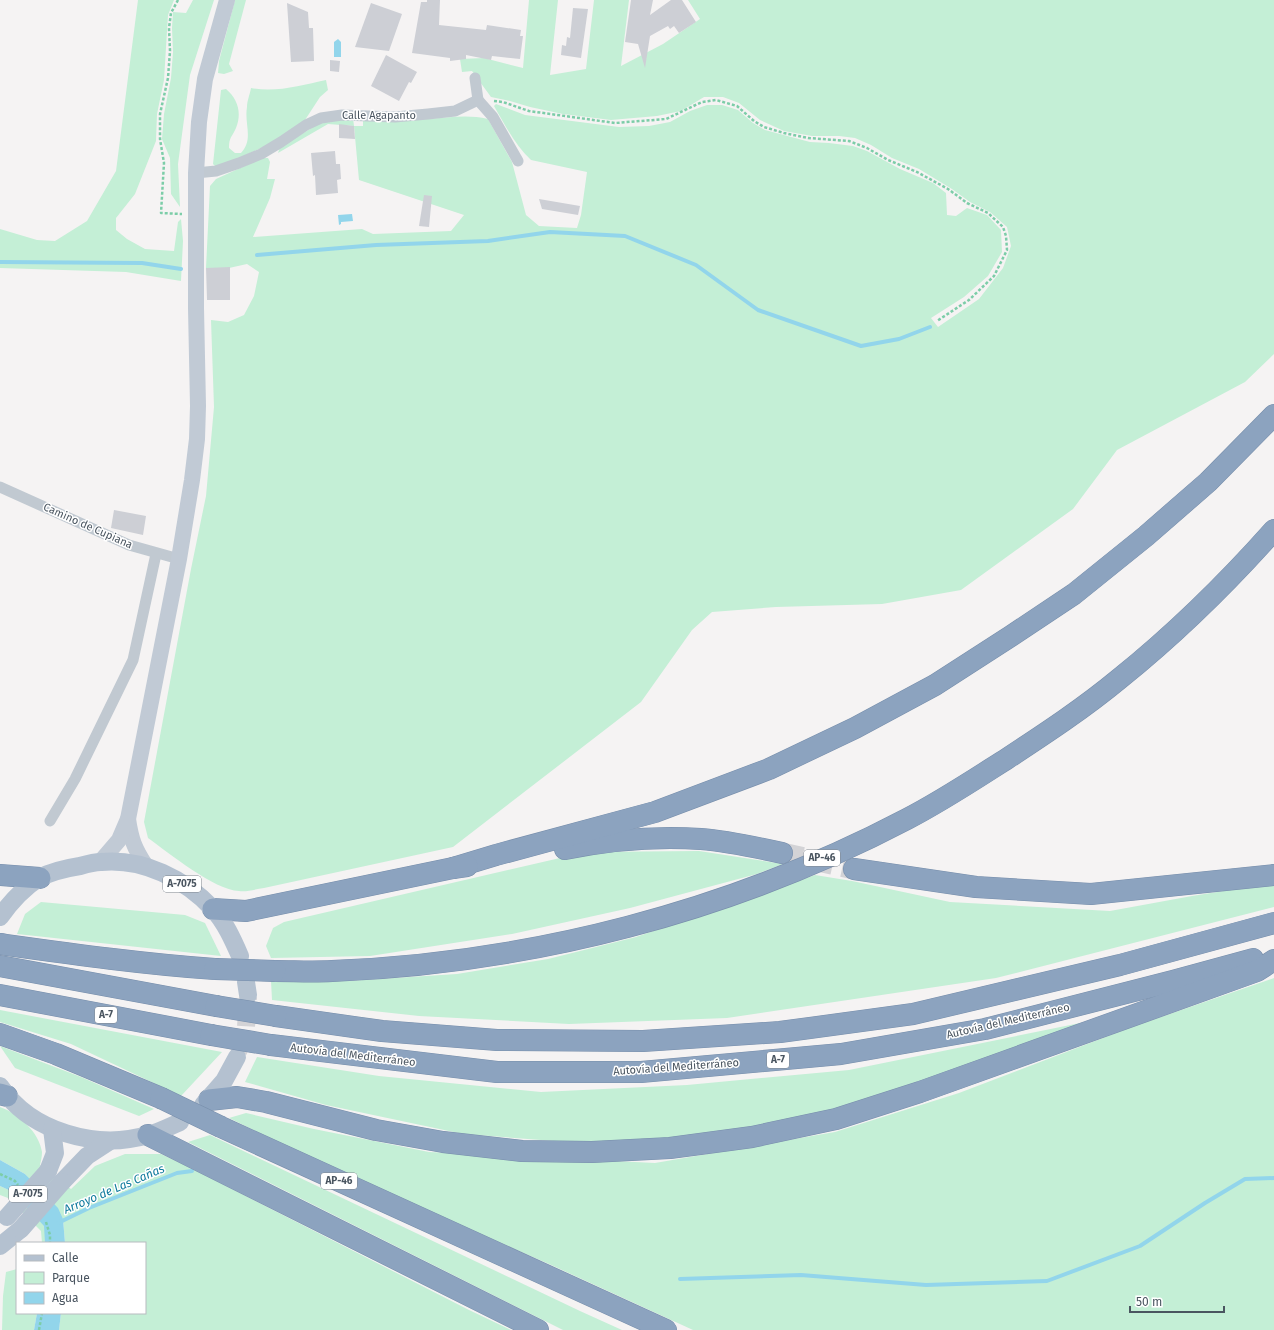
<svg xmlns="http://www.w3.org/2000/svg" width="1274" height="1330" viewBox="0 0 1274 1330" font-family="'Fira Sans',sans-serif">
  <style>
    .green { fill: #c4efd6 }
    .water { fill: #92d5eb }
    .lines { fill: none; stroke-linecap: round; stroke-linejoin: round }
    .stream { stroke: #92d5eb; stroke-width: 4 }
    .building { fill: #cdcfd5 }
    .primary-tunnel { stroke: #d3d3d6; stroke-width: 18; stroke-dasharray: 18 9; stroke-linecap: butt }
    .highway-tunnel { stroke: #d3d3d6; stroke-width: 21; stroke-dasharray: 21 10; stroke-linecap: butt }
    .highway-casing { stroke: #778eab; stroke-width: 22 }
    .path { stroke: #7ccda8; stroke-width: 2.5; stroke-dasharray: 3 2; stroke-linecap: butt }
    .street { stroke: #c1c9d1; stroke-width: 11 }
    .secondary { stroke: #c1cad5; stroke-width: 16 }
    .primary { stroke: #b4c1d0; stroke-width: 18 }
    .highway { stroke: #8ca3bf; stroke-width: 21 }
    .highway-bridge-casing { stroke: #778eab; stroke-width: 22; stroke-linecap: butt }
    .primary-bridge { stroke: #b4c1d0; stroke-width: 18 }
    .highway-bridge { stroke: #8ca3bf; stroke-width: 21 }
    .labels { text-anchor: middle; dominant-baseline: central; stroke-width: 3; stroke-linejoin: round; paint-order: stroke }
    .shield { fill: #fff; stroke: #808890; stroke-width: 1 }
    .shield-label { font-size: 10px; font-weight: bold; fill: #4a5560 }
    .street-label { font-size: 11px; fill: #4a5560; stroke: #fff }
    .water-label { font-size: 12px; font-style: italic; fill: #107b9d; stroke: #fff }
  </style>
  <rect width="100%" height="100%" fill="#f5f3f3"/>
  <!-- green -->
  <g class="green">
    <path d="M138,0H174L168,15L164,80L157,114L156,141L135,194L116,218V230L127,239L145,249L174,251L178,222L181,219L183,241L181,281L126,272L0,268V229L37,240L55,241L87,221L116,171Z"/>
    <path d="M193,0H214L190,75L178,164L180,207L171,194L170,158L162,139L164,114L171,78L173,52L172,28L173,12L186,13Z"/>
    <path d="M235,0H246L229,64L233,71L224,74L218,73L219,61Z"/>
    <path d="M529,0H558L550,75L586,69L594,0H629L621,66L663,44L700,19L688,0H1274V354L1245,382L1117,450L1073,509L961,590L882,604L776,607L712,612L692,630L641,702L453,847L264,888C256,889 247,892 239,891C214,890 169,853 148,838L144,822L191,569L206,496L214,407L211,320L228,322L244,315L254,296L259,272L247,264L229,268H206L210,186L216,179L262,158H268L270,162L267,179H275L270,198L253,237L362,229L373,234L451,231L464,215L359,180L354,126L328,124L278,153L280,147L320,123L353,118L354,126H363V119C384,119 405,120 426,119C447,118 467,114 488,119L512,162L526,215L539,226L577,228L581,215L587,172L531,160C515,145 505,125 494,106L496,104L525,115L619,127L649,126L670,122L690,111L707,105H722L738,110L753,123L765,130L810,142L829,143L853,146L867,151L900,169L933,183L946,193L947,215L956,216L967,208L987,215L1001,230L1002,252L988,276L964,297L931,318L938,327L979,299L1003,268L1011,246L1007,227L990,212L970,202L952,189L919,169L892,158L871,145L855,138L839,136H812L784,131L760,120L739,103L723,97H704L681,111L657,116L611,120L563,114L530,107L510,101L491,97L472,71L462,72L460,59L484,58L523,68Z"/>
    <path d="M326,80L328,90L320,97L305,120L270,144L217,168L213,164L221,90L226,89C238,99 242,113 236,128C232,137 229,137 229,148L235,153H241C254,139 244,124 247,107C247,101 250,94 251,88C276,93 302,85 326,80Z"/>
    <path d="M699,851L783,864L757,874L630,908L512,934L370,956L271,958L266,946L273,928L284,922L586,852Z"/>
    <path d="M815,875L852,881L950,902L1110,911L1192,896L1274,883V907L996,978L727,1018L569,1024L419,1016L272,1000L271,981H347L457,974L548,959L636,937Z"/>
    <path d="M41,902L185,915L205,923L221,956L17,934L25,914Z"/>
    <path d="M1274,978V1330H693L549,1264L354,1179L229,1118L246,1113L314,1129L429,1152L655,1163L835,1132L959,1093L1129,1028Z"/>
    <path d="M0,1010L222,1052L181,1096L71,1044L0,1022Z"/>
    <path d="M1085,1022L1007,1053L862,1102L741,1132L607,1145L463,1134L326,1105L245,1082L257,1057L379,1076L541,1092L687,1085L849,1070Z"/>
    <path d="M0,1046L81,1077L154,1109L139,1116L15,1068Z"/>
    <path d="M0,1107C19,1114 39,1132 42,1152C42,1156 41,1161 40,1165L71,1189L95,1166L125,1154H161L187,1166L469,1310L511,1330H59L61,1313H145V1243H65L63,1219L25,1174L0,1160Z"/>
    <path d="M210,1135L580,1311L622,1330H563L188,1142Z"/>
    <path d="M0,1186L13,1192L45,1226V1243H42L41,1231L8,1198L0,1195Z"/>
    <path d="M17,1269V1313H37L34,1330H2L3,1296L6,1272Z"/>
  </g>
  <!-- water -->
  <g class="water">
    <path d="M338,39L341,42V57H334V42Z"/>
    <path d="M352,214L353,221L341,222V224L339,225L338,215Z"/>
    <path d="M0,1160L25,1174L58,1208L63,1219L65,1243H45L44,1226L13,1192L0,1186Z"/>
    <path d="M37,1313H61L59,1330H34Z"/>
  </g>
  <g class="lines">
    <!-- stream -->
    <g class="stream">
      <path d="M257,255L376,245L488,241L550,232L625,236L696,265L758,310L861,346L899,339L930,327"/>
      <path d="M0,262L142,263L181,269"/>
      <path d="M58,1223L89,1208L177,1173L192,1171"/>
      <path d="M680,1279L801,1275L926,1285L1047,1281L1140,1246L1205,1203L1245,1179L1274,1178"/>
    </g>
  </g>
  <!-- building -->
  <g class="building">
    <path d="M427,0H440L439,25L486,30L487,25L521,30L520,36H523L520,59L492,56L491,60L466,55V59L450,61V58L412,53L421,2H427Z"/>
    <path d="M631,0H653L650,15L671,0H682L696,22L679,33L674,26L670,29L668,26L650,36L645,68L638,44L625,42Z"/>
    <path d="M287,3L308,12L309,28H313L314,61L291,62Z"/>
    <path d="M371,3L402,14L389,51L355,47Z"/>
    <path d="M573,8L588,9L581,58L561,55L562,45L566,46L567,37L570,38Z"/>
    <path d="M386,55L417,72L411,83L409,82L399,101L371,86Z"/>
    <path d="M330,60L340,61L339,72L330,71Z"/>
    <path d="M339,124L354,126L355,139L339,138Z"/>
    <path d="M335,151L336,164H340L341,179L337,180L338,193L316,195L315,175L313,176L311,153Z"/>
    <path d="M424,195L432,196L429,227L419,226Z"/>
    <path d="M539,199L580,206L578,215L542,209Z"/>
    <path d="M230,267V300H207L206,268Z"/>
    <path d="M114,510L146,516L143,535L111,528Z"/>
  </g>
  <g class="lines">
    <!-- primary-tunnel -->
    <path class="primary-tunnel" d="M238,1052L246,1027L248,997"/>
    <!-- highway-tunnel -->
    <path class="highway-tunnel" d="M782,853L854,869"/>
    <defs>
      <g id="highway">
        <path d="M565,849C609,840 656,836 701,839C728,841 755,847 782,853"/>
        <path d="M453,868L496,855L655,812L769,769L855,728L935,685L1011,636L1074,594L1146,536L1208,482L1274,415"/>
        <path d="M854,869L976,887L1091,894L1274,875"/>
        <path d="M0,875L40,878"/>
        <path d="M213,909L246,911L453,868L467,866"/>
        <path d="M0,944C72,954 143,964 215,969"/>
        <path d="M0,966L216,1006"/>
        <path d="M275,971C294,971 313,972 332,971C531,963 730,912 907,819C942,801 975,779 1008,758C1046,733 1084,708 1119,679C1175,634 1226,584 1274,530"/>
        <path d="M0,995L211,1035"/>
        <path d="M276,1016L382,1031L497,1040L643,1041L780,1032L913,1014L1120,965L1274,923"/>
        <path d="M0,1034L56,1054L161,1098"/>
        <path d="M271,1045L497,1072H641L841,1054L985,1029L1173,981L1253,959"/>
        <path d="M0,1094L7,1096"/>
        <path d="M209,1100L237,1097L266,1102L376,1130L443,1142L522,1151L592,1152L670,1148L752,1137L836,1119L920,1092L1257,971L1274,960"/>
        <path d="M221,1127L666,1330"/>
        <path d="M148,1135L538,1330"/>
      </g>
    </defs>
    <!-- highway casing -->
    <use href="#highway" class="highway-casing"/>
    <!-- path -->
    <g class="path">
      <path d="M178,0L171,13L169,28L170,51L168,78L160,114V139L164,163L161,213L182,214"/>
      <path d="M494,101L503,102L529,111L615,123L666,119L702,102L716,100L737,106L754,121L764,127L784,133L808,138L849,141L867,148L888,160L917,172L948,189L967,203L988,213L1003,227L1006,236L1007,250L994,276L969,300L937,321"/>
      <path d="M0,1174L15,1181L18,1185"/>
      <path d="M46,1222L50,1235V1243"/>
      <path d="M39,1330L42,1313"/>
    </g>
    <!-- street -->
    <g class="street">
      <path d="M478,100L493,117L518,161"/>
      <path d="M196,173L216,171L239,163L261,154L281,142L306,125L321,118L342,115L395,117L428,114L455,111L478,100L475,78"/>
      <path d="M0,487L129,545L179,559"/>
      <path d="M50,821L75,779L133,660L156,554"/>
    </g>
    <!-- secondary -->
    <g class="secondary">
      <path d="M128,819C131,839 134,848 146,866"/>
      <path d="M101,861L119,840L128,819L179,559L192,480L197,439L198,406L196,308V173L199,122L205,79L227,0"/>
    </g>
    <!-- primary -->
    <g class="primary">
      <path d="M0,917C10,903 25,887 39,878C51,872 67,868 80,866C87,864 94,862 101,862C143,858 185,879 213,909C225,922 233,940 240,956"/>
      <path d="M246,982L248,995"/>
      <path d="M0,1086C31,1132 96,1150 148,1135C159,1132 169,1127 180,1122"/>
      <path d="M203,1105L224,1081L237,1057"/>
      <path d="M48,1171L55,1153L52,1129"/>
      <path d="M62,1182L87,1156L110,1141"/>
      <path d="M0,1246L21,1229"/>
    </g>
    <!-- highway -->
    <use href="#highway" class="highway"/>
    <defs>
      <g id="highway-bridge">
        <path d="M215,969L275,971"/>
        <path d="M216,1006L276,1016"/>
        <path d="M211,1035L271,1045"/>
        <path d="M161,1098L221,1127"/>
      </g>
    </defs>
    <!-- highway-bridge casing -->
    <use href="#highway-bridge" class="highway-bridge-casing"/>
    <!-- primary-bridge -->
    <g class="primary-bridge">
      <path d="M7,1217L48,1171"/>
      <path d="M21,1229L62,1182"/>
    </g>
    <!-- highway-bridge -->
    <use href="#highway-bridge" class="highway-bridge"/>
  </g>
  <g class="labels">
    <!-- shield labels -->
    <g class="shield">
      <rect x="804" y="850" width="36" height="16" rx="3"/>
      <rect x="163" y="876" width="38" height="16" rx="3"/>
      <rect x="95" y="1007" width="22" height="16" rx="3"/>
      <rect x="767" y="1052" width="22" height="16" rx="3"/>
      <rect x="321" y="1173" width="36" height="16" rx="3"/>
      <rect x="9" y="1186" width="38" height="16" rx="3"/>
    </g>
    <g class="shield-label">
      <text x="822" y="858">AP-46</text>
      <text x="182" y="884">A-7075</text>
      <text x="106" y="1015">A-7</text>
      <text x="778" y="1060">A-7</text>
      <text x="339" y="1181">AP-46</text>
      <text x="28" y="1194">A-7075</text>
    </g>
    <!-- street labels -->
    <g class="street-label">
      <text x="379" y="115">Calle Agapanto</text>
      <text transform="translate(88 526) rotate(24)">Camino de Cupiana</text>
      <text transform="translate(1008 1021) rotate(-13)">Autovía del Mediterráneo</text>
      <text transform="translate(353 1055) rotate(7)">Autovía del Mediterráneo</text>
      <text transform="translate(676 1067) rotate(-4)">Autovía del Mediterráneo</text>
    </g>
    <!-- water labels -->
    <g class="water-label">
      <text transform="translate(114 1189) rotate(-23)">Arroyo de Las Cañas</text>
    </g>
  </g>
  <!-- legend -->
  <rect x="16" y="1242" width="130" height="72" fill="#ffffff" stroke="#b7bbbf"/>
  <rect x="24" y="1255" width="20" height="6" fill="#b4c1d0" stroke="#b7bbbf"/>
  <text x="52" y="1262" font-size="12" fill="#4a5560">Calle</text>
  <rect x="24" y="1272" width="20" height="12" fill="#c4efd6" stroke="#b7bbbf"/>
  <text x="52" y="1282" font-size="12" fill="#4a5560">Parque</text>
  <rect x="24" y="1292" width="20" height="12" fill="#92d5eb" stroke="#b7bbbf"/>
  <text x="52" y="1302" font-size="12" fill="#4a5560">Agua</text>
  <!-- scale -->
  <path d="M1130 1306v6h94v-6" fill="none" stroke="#4a5560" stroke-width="2"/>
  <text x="1136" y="1306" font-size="12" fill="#4a5560" stroke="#ffffff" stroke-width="3" paint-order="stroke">50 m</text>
</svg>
